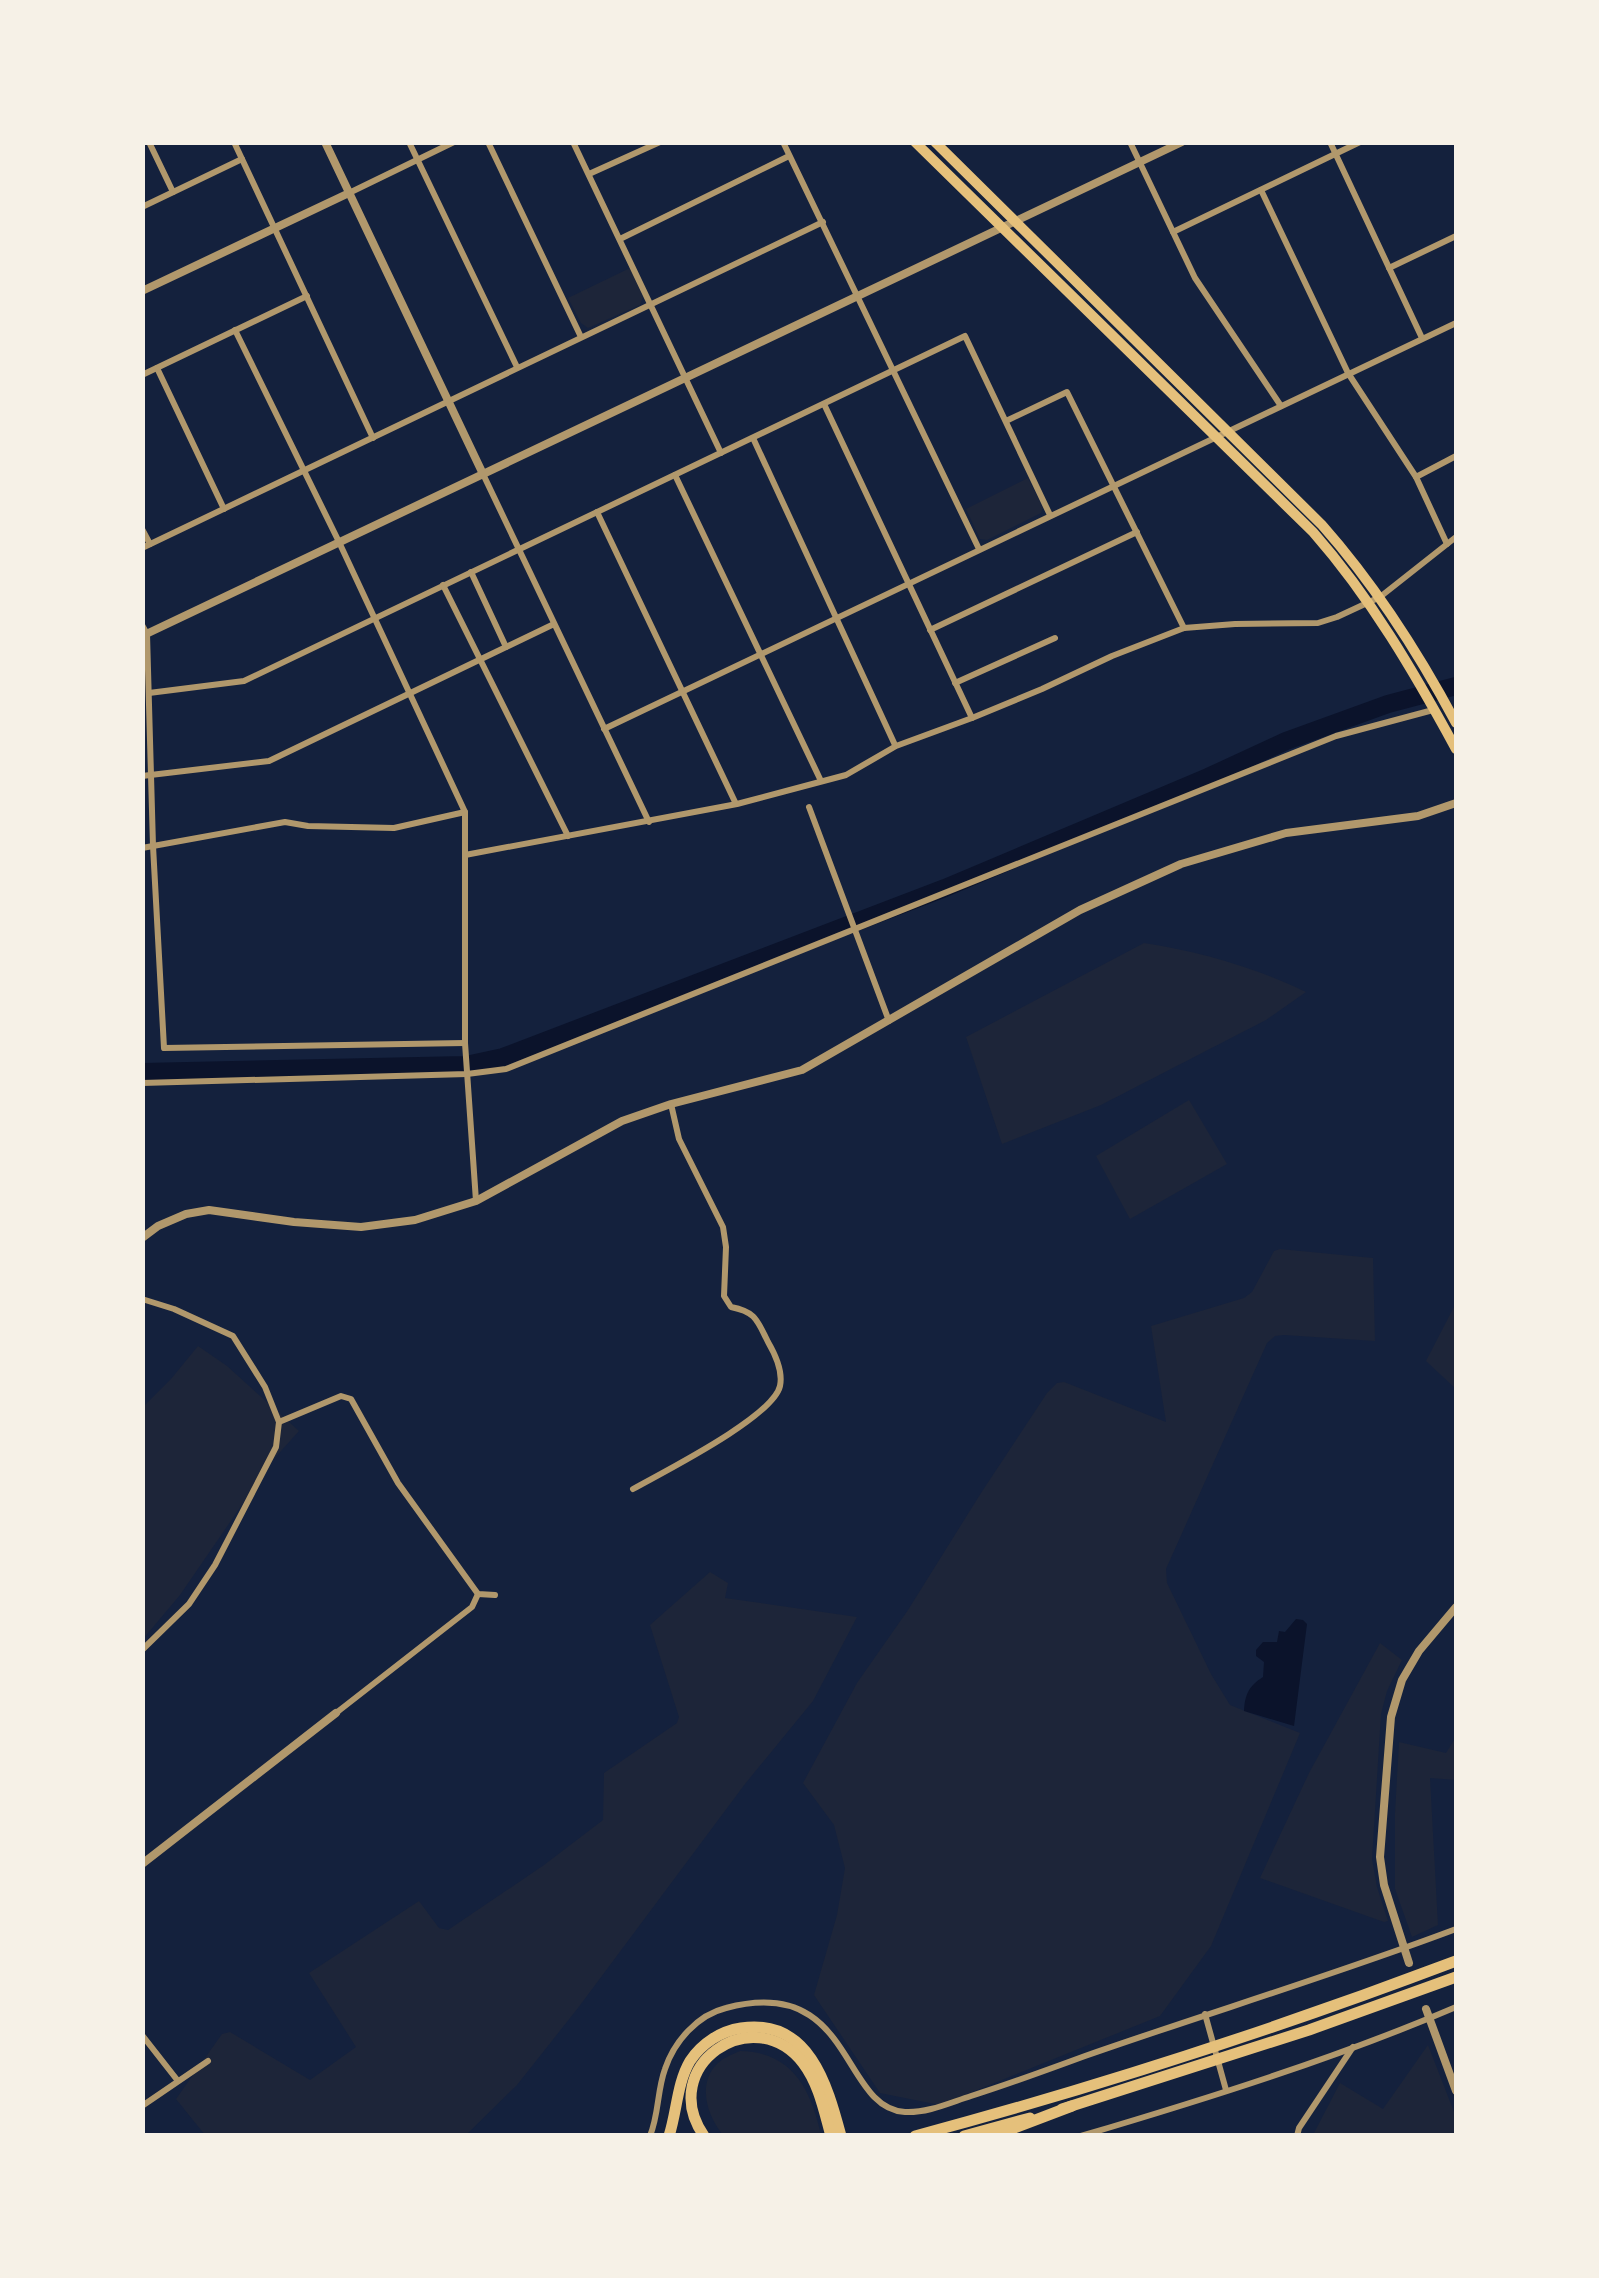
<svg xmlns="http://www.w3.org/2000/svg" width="1599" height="2278" viewBox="0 0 1599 2278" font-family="'Fira Sans',sans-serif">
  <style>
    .green { fill: #1d2539 }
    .water { fill: #0b132b }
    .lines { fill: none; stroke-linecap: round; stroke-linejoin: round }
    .river { stroke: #0b132b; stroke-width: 18 }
    .minor { stroke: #b1986c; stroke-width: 6 }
    .tertiary { stroke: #b1986c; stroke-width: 8 }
    .primary { stroke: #e5c07b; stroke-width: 10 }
    .trunk { stroke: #e5c07b; stroke-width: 11 }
    .motorway { stroke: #e5c07b; stroke-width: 11 }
  </style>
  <rect width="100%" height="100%" fill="#14213d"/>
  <!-- green -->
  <g class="green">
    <path d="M630,268L643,297L640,305L588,328L581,323L568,298Z"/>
    <path d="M1028,478L1043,508L1041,513L987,540L980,539L966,509Z"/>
    <path d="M1144,943C1201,952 1254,967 1306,992L1266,1020L1101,1105L1002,1144L966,1037Z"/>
    <path d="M1189,1100L1227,1164L1130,1219L1096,1156Z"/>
    <path d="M1280,1249L1373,1258L1375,1341L1284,1335L1275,1336L1267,1343L1166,1569L1167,1583L1211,1674L1230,1705L1300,1733L1211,1946L1160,2016L940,2105L880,2093L814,1995L837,1915L845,1868L834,1825L803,1783L857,1683L908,1610L981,1493L1047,1393L1057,1383L1064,1382L1166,1422L1151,1326L1244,1298L1252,1292L1274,1251Z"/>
    <path d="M1456,1303V1389L1426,1361Z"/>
    <path d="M198,1346L227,1366L299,1431L272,1461L180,1595L143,1639V1407L171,1379Z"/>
    <path d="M710,1572L728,1583L725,1598L857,1617L813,1701L745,1784L578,2008L517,2085L466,2135H205L176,2099L222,2034L230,2032L310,2080L356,2047L309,1973L419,1901L439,1928L448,1930L544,1865L603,1820L604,1773L677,1723L679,1717L650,1625Z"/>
    <path d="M1380,1643L1402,1660L1387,1691L1381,1714L1372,1859L1377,1887L1388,1921L1384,1922L1260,1878L1309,1773Z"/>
    <path d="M1456,1737V1780L1430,1778L1438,1925L1412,1937L1395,1889V1813L1399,1742L1446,1753Z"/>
    <path d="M1428,2045L1456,2117V2135H1313L1340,2083L1383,2109Z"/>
    <path d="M740,2051C792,2052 811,2089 821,2135H723C707,2116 697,2084 717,2064C723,2058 733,2054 740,2051Z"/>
  </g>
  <!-- water -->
  <path class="water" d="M1296,1619L1303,1620L1307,1624L1294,1726L1244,1711C1245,1694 1249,1686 1263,1677L1264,1662L1256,1656V1650L1263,1642H1277L1279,1631L1285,1632Z"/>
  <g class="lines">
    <!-- river -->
    <path class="river" d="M142,1072L466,1065L503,1057L945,888L1208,777L1286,741L1388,704L1456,686"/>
    <!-- minor -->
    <g class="minor">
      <path d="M149,142L173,192"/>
      <path d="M234,142L373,438"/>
      <path d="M409,142L517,367"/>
      <path d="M488,142L581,337"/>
      <path d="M573,142L721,453"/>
      <path d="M783,142L979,549"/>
      <path d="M1130,142L1195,278L1281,406"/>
      <path d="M1330,142L1422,338"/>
      <path d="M589,174L660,142"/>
      <path d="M1261,190L1348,373L1416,477L1447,544"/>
      <path d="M349,193L454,142"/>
      <path d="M142,207L242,159"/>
      <path d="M1173,232L1360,142"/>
      <path d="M620,239L789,156"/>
      <path d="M1389,268L1456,236"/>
      <path d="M235,330L339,542L465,812V1043L476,1201"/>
      <path d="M157,368L224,509"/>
      <path d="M142,375L307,296"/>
      <path d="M824,404L972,718"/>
      <path d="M1006,421L1067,392L1184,628"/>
      <path d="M753,438L895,745"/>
      <path d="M483,474L649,822"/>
      <path d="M675,475L821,781"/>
      <path d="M1416,477L1456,456"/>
      <path d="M597,512L736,804"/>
      <path d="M142,529L150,544"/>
      <path d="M142,548L823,222"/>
      <path d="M471,572L506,647"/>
      <path d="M443,585L568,836"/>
      <path d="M142,625L147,634L153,846L164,1048L465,1043"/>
      <path d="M930,630L1137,532"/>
      <path d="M955,683L1055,638"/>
      <path d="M149,693L244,681L965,336L1050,515"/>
      <path d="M604,729L1456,323"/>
      <path d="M142,776L269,761L554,624"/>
      <path d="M809,807L889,1021"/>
      <path d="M142,848L285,822L308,826L394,828L465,812"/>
      <path d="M465,855L737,804L846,775L896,746L972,718L1042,689L1112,656L1184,628L1235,624L1318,623L1337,617L1380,597L1456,537"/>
      <path d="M142,1083L467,1074L506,1069L1336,736L1433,710"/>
      <path d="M142,1299L174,1309L233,1336L265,1387L279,1422L276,1447L215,1565L189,1604L142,1650"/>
      <path d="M279,1422L341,1396L351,1399L398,1483L478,1594L495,1595"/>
      <path d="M633,1489C663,1472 773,1417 780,1386C783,1372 775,1354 768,1342C757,1320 756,1312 731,1307L724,1296L726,1247L723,1227L679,1139L671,1104"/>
      <path d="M336,1713L472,1607L478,1594"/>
      <path d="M1205,2014L1226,2090"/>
      <path d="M142,2035L178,2081"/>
      <path d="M142,2106L208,2061"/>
      <path d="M650,2136C659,2114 657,2091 665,2069C674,2042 697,2015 726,2008C854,1974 840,2108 905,2112C928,2113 949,2103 971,2096C1009,2084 1047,2070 1085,2056C1208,2013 1334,1975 1456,1929"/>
      <path d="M1081,2136C1206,2099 1337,2058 1456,2007"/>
      <path d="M1297,2136L1299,2128L1353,2047"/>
    </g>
    <!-- tertiary -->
    <g class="tertiary">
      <path d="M325,142L483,474"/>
      <path d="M142,291L349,193"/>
      <path d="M142,636L1182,142"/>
      <path d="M142,1238L158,1226L186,1214L209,1210L294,1222L361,1227L415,1220L476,1201L622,1121L671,1104L802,1070L1080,910L1181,864L1286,833L1418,816L1456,803"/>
      <path d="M142,1864L336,1713"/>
      <path d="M1409,1963L1384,1885L1380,1857L1391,1717L1402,1680L1419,1651L1456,1607"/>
      <path d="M1426,2009L1456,2091"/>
    </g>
    <!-- primary -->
    <g class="primary">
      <path d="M915,142L1313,532C1371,598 1414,672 1456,749"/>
      <path d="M935,142L1322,525C1376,586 1418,652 1456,723"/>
    </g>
    <!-- trunk -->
    <g class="trunk">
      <path d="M1062,2109L1309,2030L1456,1977"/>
      <path d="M915,2136C1098,2087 1279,2028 1456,1961"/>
      <path d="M964,2136L1030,2118"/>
    </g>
    <!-- motorway -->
    <g class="motorway">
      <path d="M669,2136C677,2111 677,2083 690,2061C702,2043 721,2031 741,2028C809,2018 827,2084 841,2136"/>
      <path d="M704,2136C656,2067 753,1999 803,2063C819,2084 824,2111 831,2136"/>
      <path d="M993,2136L1072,2106"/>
    </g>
  </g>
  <!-- border -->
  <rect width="1599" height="2278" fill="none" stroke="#f6f1e7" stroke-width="290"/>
</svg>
